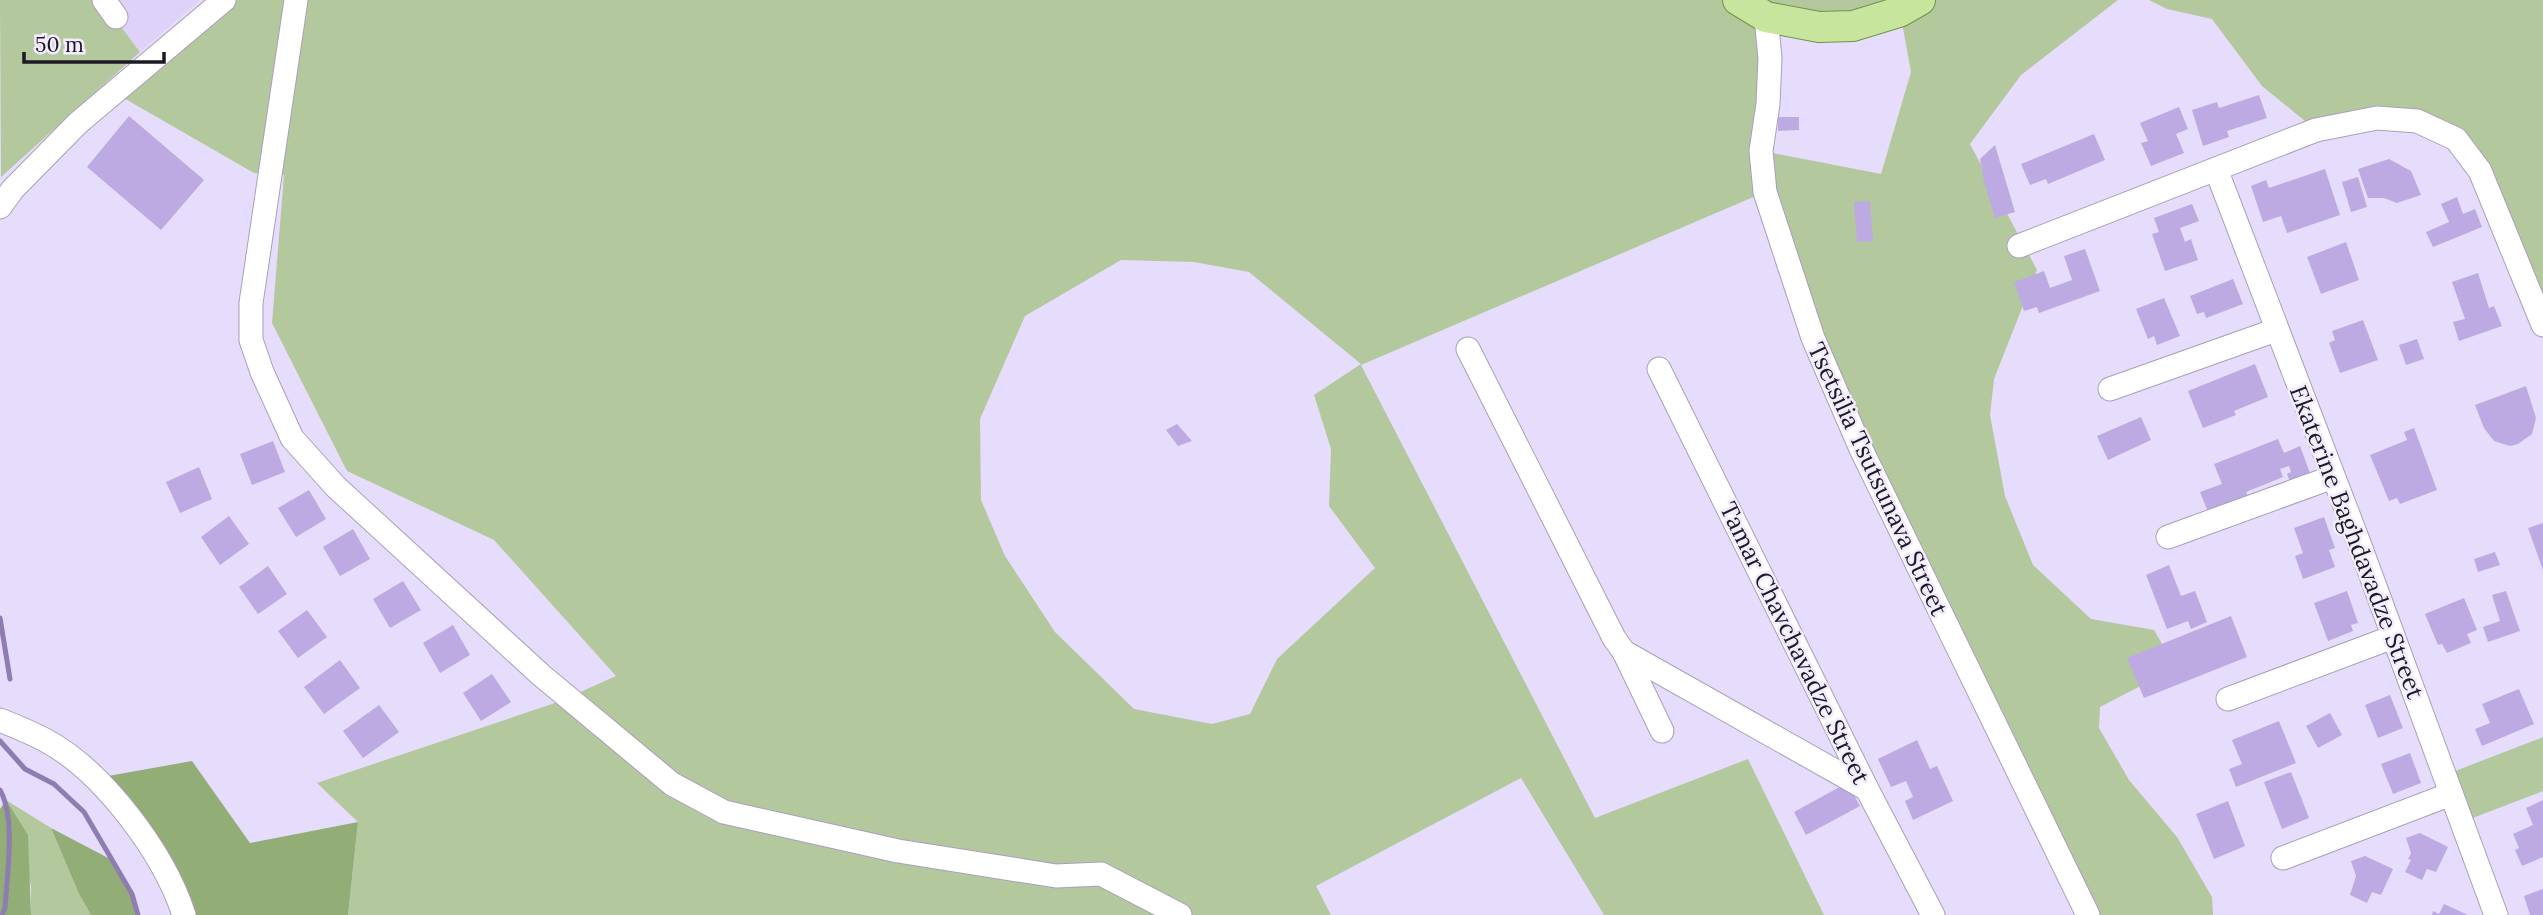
<svg xmlns="http://www.w3.org/2000/svg" width="2543" height="915" viewBox="0 0 2543 915" font-family="Lora,serif">
  <style>
    .built { fill: #dfd2f8 }
    .green { fill: #b4c89e; fill-rule: evenodd }
    .forest { fill: #93ad76 }
    .lines { fill: none; stroke-linecap: round; stroke-linejoin: round }
    .stream { stroke: #8f7cb1; stroke-width: 5 }
    .building { fill: #beaae2 }
    .minor-casing { stroke: #a99fbc; stroke-width: 25 }
    .major-casing { stroke: #739248; stroke-width: 32 }
    .minor { stroke: #fff; stroke-width: 23 }
    .major { stroke: #c7e59d; stroke-width: 30 }
    .labels { text-anchor: middle; dominant-baseline: central; stroke-width: 5; stroke-linejoin: round; paint-order: stroke }
    .street-label { font-size: 24px; fill: #1d1924; stroke: #f2ecfe }
  </style>
  <rect width="100%" height="100%" fill="#e6dcfb"/>
  <!-- built -->
  <path class="built" d="M101,0H200L140,52Z"/>
  <!-- green -->
  <g class="green">
    <path d="M0,0H101L140,52L1,177Z"/>
    <path d="M224,0H2118L2021,75L1970,144L2037,270L1994,379L1990,415L2005,496L2033,565L2091,619L2154,630L2171,659L2154,679L2100,707L2099,728L2129,780L2177,837L2212,897L2213,915H2088L1861,449L1765,192L1361,365L1595,818L1748,759L1824,915H1604L1521,778L1316,886L1331,915H348L358,822L317,783L558,702L616,676L494,540L347,471L272,323L284,175L254,173L115,93ZM1900,12L1911,72L1881,174L1762,151L1767,18ZM1121,260L1194,262L1249,272L1361,364L1314,395L1331,449L1329,506L1375,568L1277,659L1250,714L1212,724L1134,709L1055,632L1005,556L981,500L980,419L1025,316Z"/>
    <path d="M2149,0H2543V325L2480,171L2417,121L2316,130L2262,86L2212,19L2167,9Z"/>
    <path d="M2543,737V791L2462,822L2445,775Z"/>
    <path d="M6,800L51,828L79,894L91,915H31V886Z"/>
  </g>
  <!-- forest -->
  <g class="forest">
    <path d="M192,761L250,843L358,822L348,915H184L97,778Z"/>
    <path d="M6,800L28,835L31,915H0V809Z"/>
    <path d="M51,828L112,860L132,894L138,915H91L79,894Z"/>
  </g>
  <g class="lines">
    <!-- stream -->
    <g class="stream">
      <path d="M0,618L10,679"/>
      <path d="M0,741L25,769L54,784L84,812L132,894L138,915"/>
      <path d="M0,790C16,818 7,875 5,908L2,915"/>
    </g>
  </g>
  <!-- building -->
  <g class="building">
    <path d="M2259,95L2267,118L2227,131L2229,137L2203,146L2192,110L2217,102L2219,108Z"/>
    <path d="M2179,107L2188,129L2176,134L2184,153L2151,166L2141,143L2148,141L2140,123Z"/>
    <path d="M129,116L204,180L161,230L87,167Z"/>
    <path d="M1778,117H1799V130L1778,131Z"/>
    <path d="M2094,134L2105,160L2048,184L2046,179L2030,185L2021,164Z"/>
    <path d="M1995,145L2015,212L1995,218L1984,182L1980,159Z"/>
    <path d="M2389,159L2411,171L2421,195L2397,203L2384,198H2368L2358,169Z"/>
    <path d="M2325,169L2340,215L2287,233L2281,216L2263,222L2251,186L2266,180L2269,188Z"/>
    <path d="M2358,177L2367,207L2351,212L2342,182Z"/>
    <path d="M2457,197L2463,214L2475,209L2482,227L2433,247L2426,232L2449,222L2441,204Z"/>
    <path d="M1870,201L1873,241L1857,242L1854,202Z"/>
    <path d="M2192,204L2199,221L2180,228L2185,242L2191,239L2198,260L2165,271L2152,234L2159,232L2154,218Z"/>
    <path d="M2346,242L2359,280L2321,294L2307,257Z"/>
    <path d="M2085,249L2100,291L2039,313L2037,307L2024,311L2014,282L2044,271L2050,288L2072,280L2064,256Z"/>
    <path d="M2478,273L2489,308L2494,306L2502,326L2459,341L2453,322L2465,319L2452,282Z"/>
    <path d="M2233,279L2243,304L2206,318L2204,312L2197,314L2190,296Z"/>
    <path d="M2164,298L2180,336L2157,345L2154,336L2148,339L2136,309Z"/>
    <path d="M2363,320L2378,360L2340,373L2329,343L2335,340L2332,331Z"/>
    <path d="M2417,339L2424,359L2406,365L2399,345Z"/>
    <path d="M2255,364L2268,397L2234,411L2236,415L2203,428L2188,391Z"/>
    <path d="M2526,386L2536,418L2532,434L2518,444L2510,446L2494,441L2484,428L2475,405Z"/>
    <path d="M2141,417L2151,440L2108,460L2097,436Z"/>
    <path d="M1177,424L1192,441L1178,446L1166,430Z"/>
    <path d="M2414,428L2437,490L2400,504L2397,498L2389,501L2370,455L2407,440L2404,432Z"/>
    <path d="M2278,439L2284,453L2300,446L2310,473L2290,482L2287,474L2291,472L2289,466L2280,469L2283,477L2246,492L2250,502L2210,517L2200,492L2222,484L2214,464Z"/>
    <path d="M273,441L285,472L252,485L240,454Z"/>
    <path d="M199,467L212,499L180,513L166,482Z"/>
    <path d="M309,490L326,519L296,537L278,508Z"/>
    <path d="M229,516L249,544L220,565L201,537Z"/>
    <path d="M2324,517L2335,548L2329,550L2335,567L2303,579L2295,556L2303,553L2294,528Z"/>
    <path d="M2543,523V570L2528,528Z"/>
    <path d="M353,529L370,559L340,576L323,547Z"/>
    <path d="M2495,552L2500,565L2478,572L2474,559Z"/>
    <path d="M2169,565L2181,596L2195,591L2207,622L2191,629L2188,621L2167,629L2146,575Z"/>
    <path d="M268,566L287,594L258,614L239,587Z"/>
    <path d="M403,581L421,610L390,628L373,599Z"/>
    <path d="M2347,591L2358,623L2351,625L2353,631L2328,641L2314,603Z"/>
    <path d="M2506,591L2520,631L2488,642L2483,627L2500,621L2492,595Z"/>
    <path d="M2464,598L2477,630L2467,634L2471,643L2447,653L2442,644L2438,645L2425,614Z"/>
    <path d="M307,610L327,637L298,658L278,631Z"/>
    <path d="M2231,616L2247,657L2144,698L2127,658Z"/>
    <path d="M453,625L470,655L440,673L423,643Z"/>
    <path d="M340,660L360,688L324,714L304,687Z"/>
    <path d="M492,674L511,702L481,721L463,693Z"/>
    <path d="M2519,689L2534,724L2482,746L2475,729L2490,723L2482,704Z"/>
    <path d="M2390,695L2403,728L2378,738L2365,705Z"/>
    <path d="M379,705L399,732L363,758L343,731Z"/>
    <path d="M2330,713L2342,735L2318,748L2306,726Z"/>
    <path d="M2279,721L2296,763L2236,787L2229,769L2242,764L2232,740Z"/>
    <path d="M1917,740L1930,769L1937,766L1953,801L1913,820L1905,801L1913,797L1906,781L1891,787L1878,759Z"/>
    <path d="M2410,753L2421,783L2393,794L2381,764Z"/>
    <path d="M2291,772L2309,818L2282,829L2264,782Z"/>
    <path d="M1847,783L1860,806L1806,835L1794,812Z"/>
    <path d="M2543,800V857L2522,866L2515,850L2519,848L2513,834L2533,825L2526,808Z"/>
    <path d="M2228,801L2245,846L2214,859L2196,814Z"/>
    <path d="M2420,833L2448,847L2436,872L2427,869L2422,880L2405,872L2411,860L2408,859L2411,853L2406,838Z"/>
    <path d="M2365,856L2393,869L2381,895L2372,892L2367,903L2350,895L2356,876L2351,861Z"/>
    <path d="M2543,889V915H2530L2524,896Z"/>
    <path d="M2444,904L2468,915H2432L2433,911L2439,914Z"/>
  </g>
  <g class="lines">
    <defs>
      <g id="minor">
        <path d="M104,0L116,17"/>
        <path d="M296,0L251,303V340L262,372L292,438L336,487L541,675L672,784L724,812L898,851L1056,876L1101,874L1180,915"/>
        <path d="M1766,17L1770,58L1768,104L1761,151L1765,192L1813,338L1861,449L2088,915"/>
        <path d="M2216,169L2359,543L2496,915"/>
        <path d="M0,207L13,189L78,123L224,0"/>
        <path d="M2019,246L2316,130L2377,118L2417,121L2456,139L2480,171L2543,325"/>
        <path d="M1468,349L1614,638L1624,652L1867,789"/>
        <path d="M1659,369L1867,789L1933,915"/>
        <path d="M2110,389L2276,330"/>
        <path d="M2168,537L2333,477"/>
        <path d="M1624,652L1662,731"/>
        <path d="M2228,699L2393,637"/>
        <path d="M0,720C15,726 30,732 45,740C103,771 164,853 184,915"/>
        <path d="M2283,858L2451,794"/>
      </g>
      <path id="major" d="M1738,0L1766,17L1819,27L1853,26L1899,12L1920,0"/>
    </defs>
    <!-- minor casing -->
    <use href="#minor" class="minor-casing"/>
    <!-- major casing -->
    <use href="#major" class="major-casing"/>
    <!-- minor -->
    <use href="#minor" class="minor"/>
    <!-- major -->
    <use href="#major" class="major"/>
  </g>
  <g class="labels">
    <!-- street labels -->
    <g class="street-label">
      <text transform="translate(1878 479) rotate(65)">Tsetsilia Tsutsunava Street</text>
      <text transform="translate(2357 542) rotate(69)">Ekaterine Baghdavadze Street</text>
      <text transform="translate(1795 643) rotate(64)">Tamar Chavchavadze Street</text>
    </g>
  </g>
  <!-- scale -->
  <path d="M24 52v10h140v-10" fill="none" stroke="#1d1924" stroke-width="3.5"/>
  <text x="35" y="52" font-size="21" fill="#1d1924" stroke="#f2ecfe" stroke-width="5" paint-order="stroke">50 m</text>
</svg>
